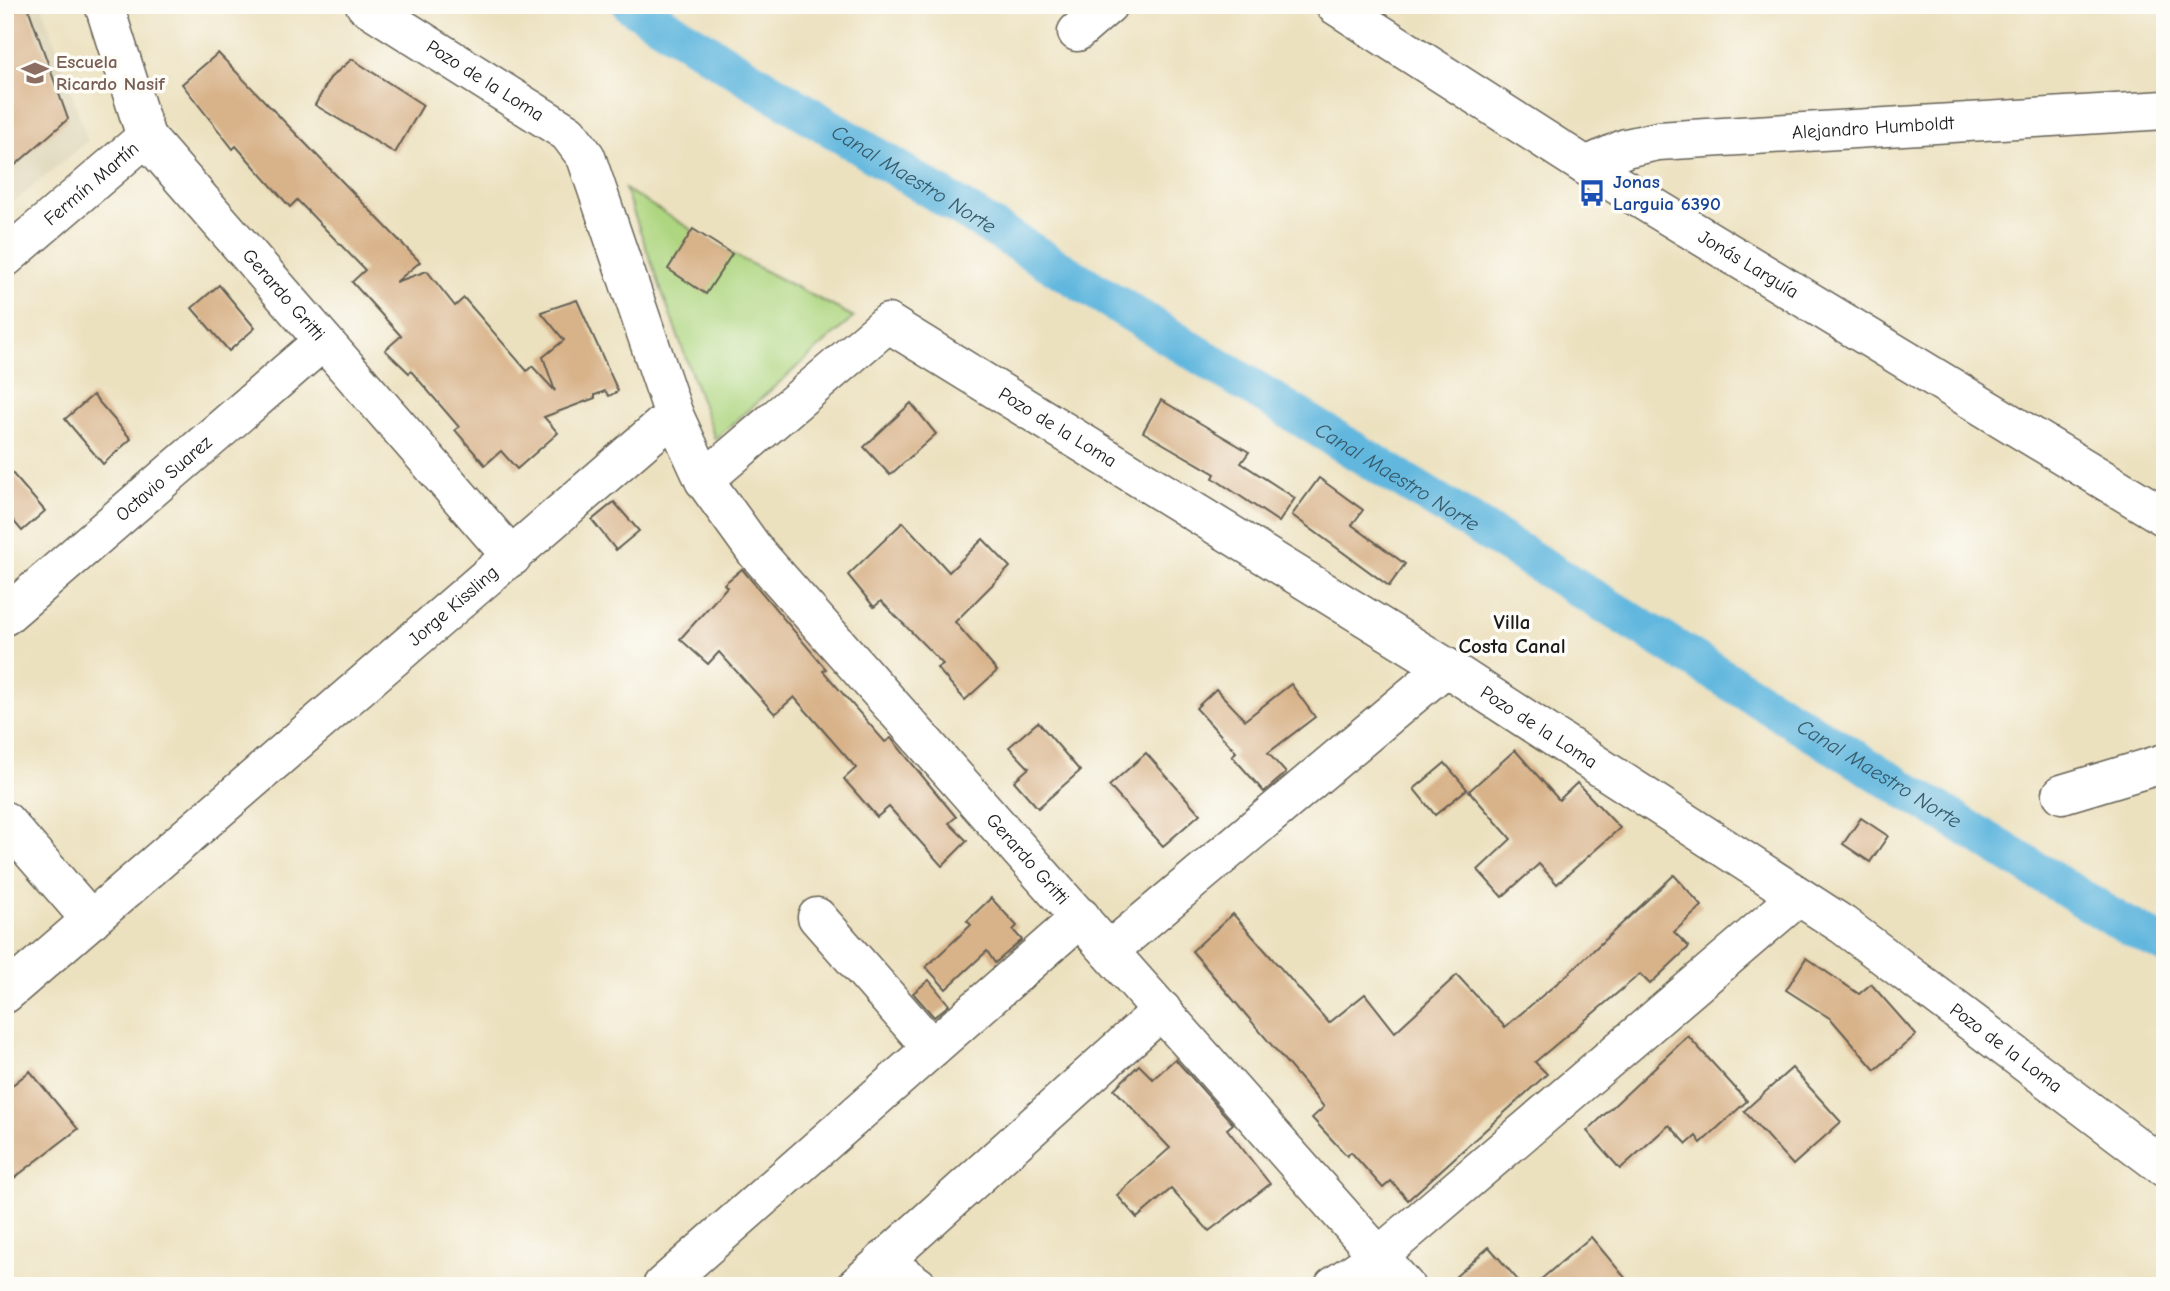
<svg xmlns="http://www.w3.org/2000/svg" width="2170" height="1291" viewBox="0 0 2170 1291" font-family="'Comic Neue',sans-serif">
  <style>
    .built { fill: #dcd3b4 }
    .green { fill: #aed680; stroke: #65794e; stroke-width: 2 }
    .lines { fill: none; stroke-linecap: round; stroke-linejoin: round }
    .canal { stroke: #62b7de; stroke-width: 38 }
    .building { fill: #d8b289 }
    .minor-casing { stroke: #656155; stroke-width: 41 }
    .minor { stroke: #fff; stroke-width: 38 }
    .labels { text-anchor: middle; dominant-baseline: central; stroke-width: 7; stroke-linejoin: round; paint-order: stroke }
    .education-label { font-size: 19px; font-weight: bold; fill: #785e54; stroke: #fdfcf7; text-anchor: start }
    .street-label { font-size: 19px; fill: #1c1c1c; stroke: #fdfcf7 }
    .transit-label { font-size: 19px; font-weight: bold; fill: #164399; stroke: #fdfcf7; text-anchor: start }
    .water-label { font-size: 21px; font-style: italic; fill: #385a6a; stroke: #fdfcf7 }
    .neighbourhood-label { font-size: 21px; font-weight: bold; fill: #1c1c1c; stroke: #fdfcf7 }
  </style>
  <rect width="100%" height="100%" fill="#fdfcf7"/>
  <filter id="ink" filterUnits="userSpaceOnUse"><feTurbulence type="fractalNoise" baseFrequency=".0143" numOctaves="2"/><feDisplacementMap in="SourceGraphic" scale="14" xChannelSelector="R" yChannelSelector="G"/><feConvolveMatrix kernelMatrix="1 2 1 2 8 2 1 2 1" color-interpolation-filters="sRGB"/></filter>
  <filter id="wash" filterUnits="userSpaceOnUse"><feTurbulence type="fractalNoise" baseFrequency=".00686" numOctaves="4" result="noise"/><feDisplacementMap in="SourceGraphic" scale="28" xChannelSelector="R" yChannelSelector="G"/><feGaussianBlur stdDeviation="1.57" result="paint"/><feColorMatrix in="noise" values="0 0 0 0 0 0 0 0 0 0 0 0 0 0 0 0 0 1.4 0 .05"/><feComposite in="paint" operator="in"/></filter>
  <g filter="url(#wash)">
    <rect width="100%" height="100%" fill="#ece1bf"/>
    <!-- built -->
    <path class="built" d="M5,5H42L88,141L5,209Z"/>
    <!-- green -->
    <path class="green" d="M625,189L732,254L854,317L715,439Z"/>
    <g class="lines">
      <!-- canal -->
      <path class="canal" id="s1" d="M631,5L2117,920L2165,945"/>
    </g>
    <g id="blocks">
      <!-- building -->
      <g class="building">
        <path d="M22,5H27L68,119L5,174V19Z"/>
        <path d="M218,53L420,262L396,282L427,271L455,306L464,298L527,371L532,366L555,391L543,357L564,340L541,312L577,300L618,391L609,396L605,391L595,395V398L544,417L558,433L517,469L501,451L485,465L455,430L459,427L411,371L409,373L385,350L401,336L352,282L365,270L297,200L290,207L236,146L233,149L182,84Z"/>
        <path d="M352,59L423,105L395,153L315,105L330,78Z"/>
        <path d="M693,229L732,254L706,294L668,269Z"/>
        <path d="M219,285L255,328L229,351L192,308Z"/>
        <path d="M93,395L131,439L103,464L65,419Z"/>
        <path d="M1161,400L1249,452L1241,463L1295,498L1279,522L1213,478L1215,474L1143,432Z"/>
        <path d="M911,403L936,434L890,475L864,447Z"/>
        <path d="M5,465L45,511L22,531L5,511Z"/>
        <path d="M1319,478L1363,510L1352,525L1405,564L1389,586L1292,515Z"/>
        <path d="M614,502L639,531L616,550L592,520Z"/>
        <path d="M903,522L949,572L983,539L1010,567L955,622L997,671L965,700L937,668L943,664L881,601L874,607L848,575Z"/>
        <path d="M742,569L826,669L823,671L885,742L891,738L956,817L949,823L967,841L942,866L889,807L877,817L844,779L856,768L794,697L775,714L719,652L708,664L680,639L727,587L724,584Z"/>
        <path d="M1291,684L1315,717L1268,753L1286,773L1264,792L1232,756L1236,752L1196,708L1216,689L1245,720Z"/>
        <path d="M1038,722L1080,771L1038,808L1014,781L1029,768L1009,747Z"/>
        <path d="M1515,750L1559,800L1577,783L1620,828L1557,884L1539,864L1502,897L1478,870L1511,839L1469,791Z"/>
        <path d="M1146,753L1200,814L1163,846L1109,786Z"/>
        <path d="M1445,763L1467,789L1435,815L1414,789Z"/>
        <path d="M1861,818L1888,836L1870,862L1843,844Z"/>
        <path d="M1674,875L1702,906L1674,932L1689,947L1650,984L1640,974L1535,1062L1547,1074L1408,1200L1391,1181L1383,1188L1351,1152L1347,1156L1312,1118L1324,1107L1192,951L1233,914L1329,1023L1365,994L1395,1032L1457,975L1505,1027L1568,974Z"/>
        <path d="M991,898L1017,926L1013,930L1022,940L995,963L987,951L946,989L926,967L971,925L967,921Z"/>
        <path d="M1806,958L1859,994L1871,984L1916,1035L1875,1070L1831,1019L1786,990Z"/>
        <path d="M929,980L949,1005L934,1017L913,993Z"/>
        <path d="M1688,1036L1747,1101L1701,1143L1696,1136L1687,1144L1669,1125L1620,1169L1587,1131Z"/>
        <path d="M1175,1059L1233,1124L1227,1129L1270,1184L1209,1231L1171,1189L1137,1218L1117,1195L1170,1148L1114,1089L1139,1065L1153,1079Z"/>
        <path d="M1792,1068L1841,1122L1793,1165L1744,1111Z"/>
        <path d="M30,1071L78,1129L5,1185V1091Z"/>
        <path d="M1591,1237L1632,1286H1533Z"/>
        <path d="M1489,1247L1523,1286H1445Z"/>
      </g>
    </g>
  </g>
  <g filter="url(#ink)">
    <use href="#blocks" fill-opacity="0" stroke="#656155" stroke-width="2"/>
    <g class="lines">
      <defs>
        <g id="minor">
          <path id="s2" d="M104,5L146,137L512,557"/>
          <path id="s3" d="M365,5L568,133L586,157L674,415L704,480L756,552L1405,1286"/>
          <path id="s4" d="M1335,5L1586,166L2165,517"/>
          <path d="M1077,32L1108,5"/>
          <path id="s5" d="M1586,166L1626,148L1658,141L2165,110"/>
          <path id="s6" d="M5,258L146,137"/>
          <path id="s7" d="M704,480L888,323L1446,667L1843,925L2165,1168"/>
          <path id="s8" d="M5,616L323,341"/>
          <path d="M2062,794L2165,763"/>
          <path d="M5,821L91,920"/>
          <path d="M817,917L932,1048"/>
          <path d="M1110,950L1446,667"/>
          <path id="s9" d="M5,994L674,415"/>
          <path d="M883,1261L918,1286"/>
          <path d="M662,1286L1081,917"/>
          <path d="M856,1286L1162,1010"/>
          <path d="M1334,1286L1379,1256L1798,897"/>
        </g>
      </defs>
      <!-- minor casing -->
      <use href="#minor" class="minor-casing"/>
      <!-- minor -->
      <use href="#minor" class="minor"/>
    </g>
  </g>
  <!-- icons -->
  <defs>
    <symbol id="school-bare" viewBox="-9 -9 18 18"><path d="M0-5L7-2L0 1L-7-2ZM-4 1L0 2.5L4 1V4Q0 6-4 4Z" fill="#8d6e63" stroke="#fdfcf7" stroke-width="2.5" paint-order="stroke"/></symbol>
    <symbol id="bus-bare" viewBox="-9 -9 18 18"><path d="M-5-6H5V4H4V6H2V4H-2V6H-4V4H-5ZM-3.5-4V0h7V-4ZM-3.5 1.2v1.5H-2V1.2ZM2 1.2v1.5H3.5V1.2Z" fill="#1a4fb4" stroke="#fdfcf7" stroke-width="2.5" paint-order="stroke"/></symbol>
  </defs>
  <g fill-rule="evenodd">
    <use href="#school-bare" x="16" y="54" width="38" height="38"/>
    <use href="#bus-bare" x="1573" y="174" width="38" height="38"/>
  </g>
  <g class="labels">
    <!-- education labels -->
    <g class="education-label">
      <text x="56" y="62">Escuela<tspan x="56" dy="22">Ricardo Nasif</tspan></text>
    </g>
    <!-- street labels -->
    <g class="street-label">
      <text stroke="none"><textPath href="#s3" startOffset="142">Pozo de la Loma</textPath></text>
      <text stroke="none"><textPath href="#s5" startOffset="292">Alejandro Humboldt</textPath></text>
      <text stroke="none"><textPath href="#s6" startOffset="114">Fermín Martín</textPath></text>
      <text stroke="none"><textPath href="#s4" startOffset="488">Jonás Larguía</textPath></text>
      <text stroke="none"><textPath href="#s2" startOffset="348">Gerardo Gritti</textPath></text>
      <text stroke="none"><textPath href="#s7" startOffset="441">Pozo de la Loma</textPath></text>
      <text stroke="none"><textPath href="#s8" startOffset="210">Octavio Suarez</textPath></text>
      <text stroke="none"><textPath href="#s9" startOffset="593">Jorge Kissling</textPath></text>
      <text stroke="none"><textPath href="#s7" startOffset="1008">Pozo de la Loma</textPath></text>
      <text stroke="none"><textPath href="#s3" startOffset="1113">Gerardo Gritti</textPath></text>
      <text stroke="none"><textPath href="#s7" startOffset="1575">Pozo de la Loma</textPath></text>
    </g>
    <!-- transit labels -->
    <g class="transit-label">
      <text x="1613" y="182">Jonas<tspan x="1613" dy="22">Larguia 6390</tspan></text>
    </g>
    <!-- water labels -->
    <g class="water-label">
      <text stroke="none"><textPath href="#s1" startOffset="332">Canal Maestro Norte</textPath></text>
      <text stroke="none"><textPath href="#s1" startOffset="900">Canal Maestro Norte</textPath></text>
      <text stroke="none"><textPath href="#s1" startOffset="1466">Canal Maestro Norte</textPath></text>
    </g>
    <!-- neighbourhood labels -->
    <g class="neighbourhood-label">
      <text x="1512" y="622">Villa<tspan x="1512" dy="24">Costa Canal</tspan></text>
    </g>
  </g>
  <!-- margin -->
  <rect width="2170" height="1291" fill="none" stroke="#fdfcf7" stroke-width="28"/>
</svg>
